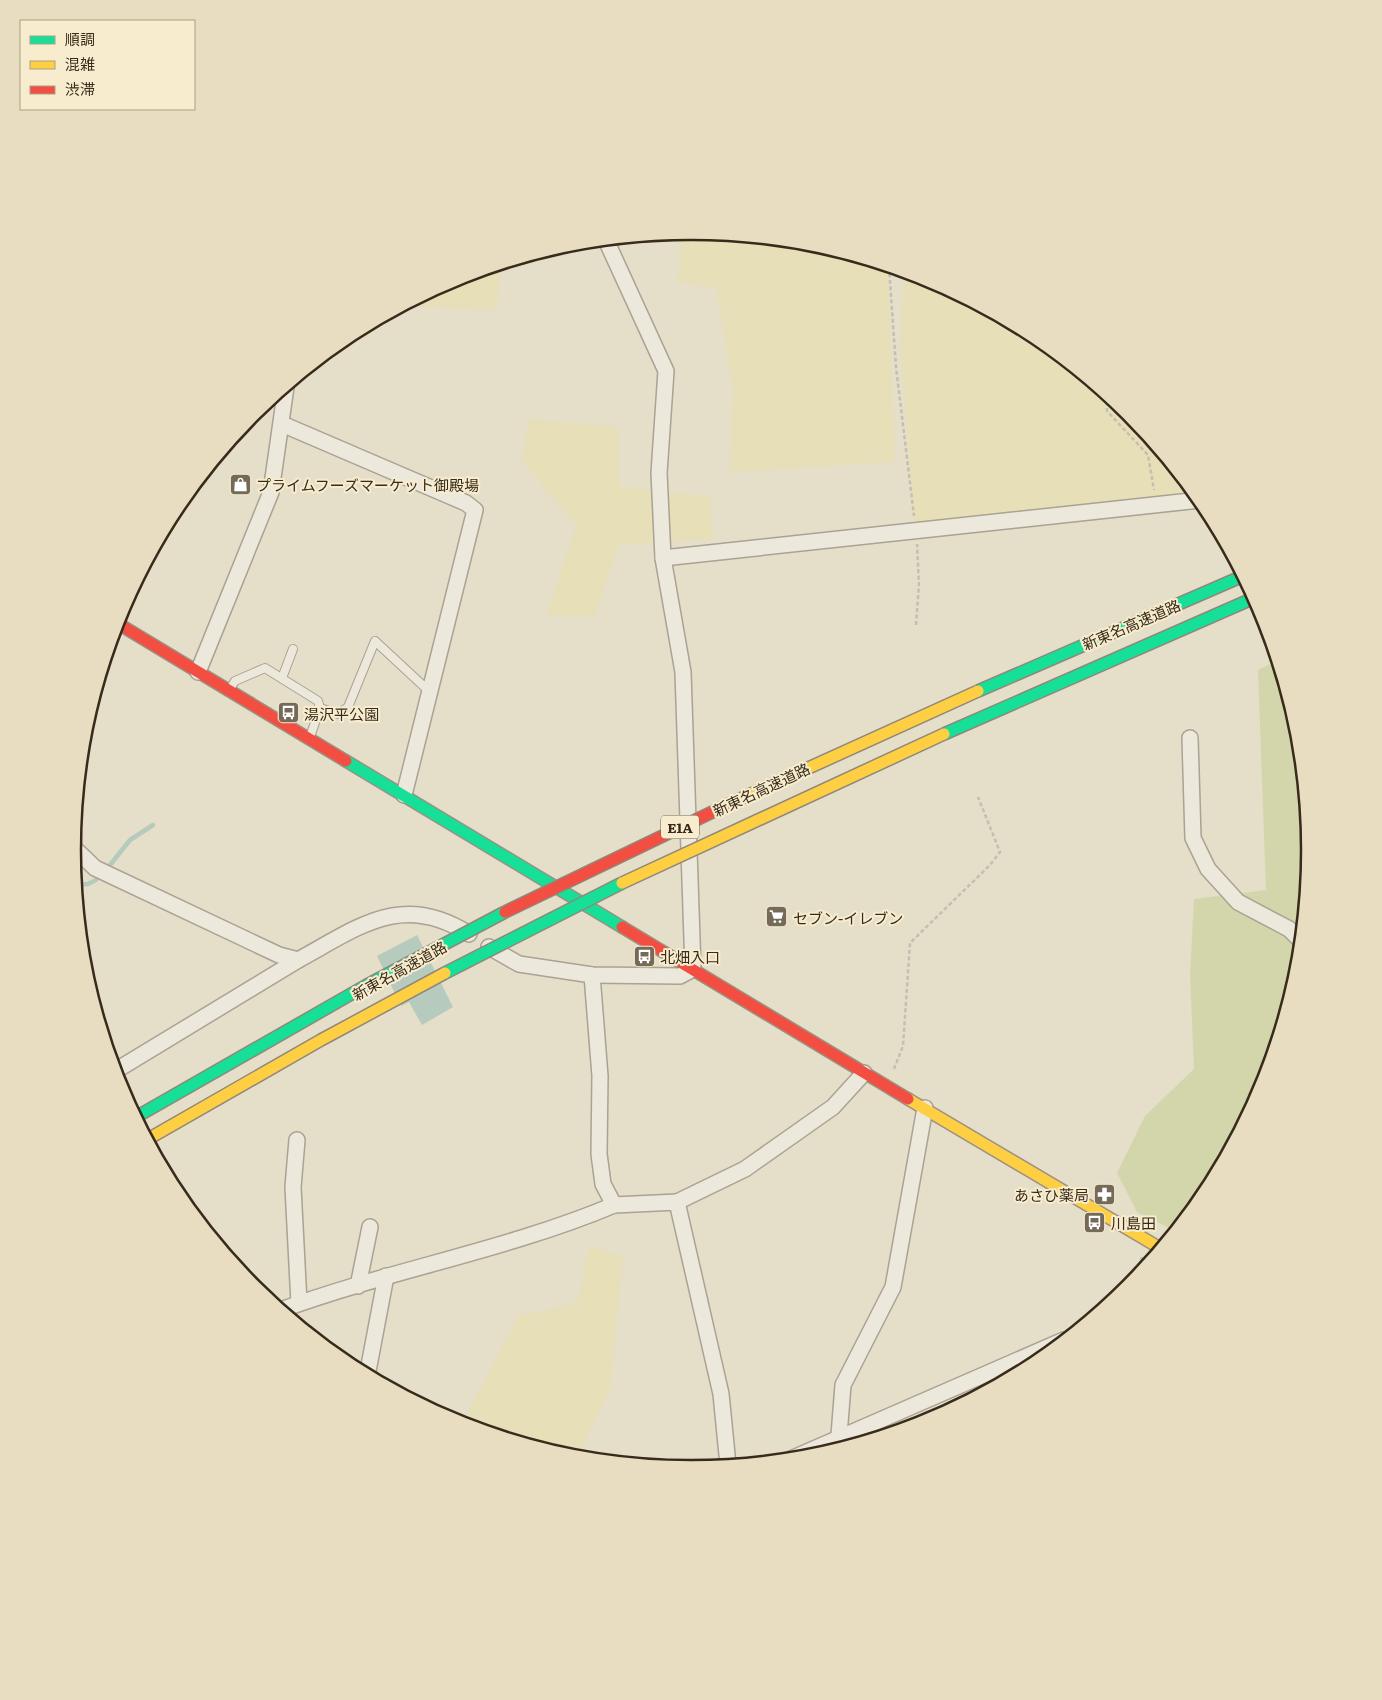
<svg xmlns="http://www.w3.org/2000/svg" width="1382" height="1700" viewBox="0 0 1382 1700" font-family="Literata,'Noto Sans JP',serif">
  <style>
    .farmland { fill: #e6dfb8 }
    .green { fill: #d3d6ab }
    .water { fill: #b6cabe }
    .lines { fill: none; stroke-linecap: round; stroke-linejoin: round }
    .stream { stroke: #b6cabe; stroke-width: 4.5 }
    .lane-casing { stroke: #aaa293; stroke-width: 10 }
    .street-casing { stroke: #aaa293; stroke-width: 18 }
    .fast-casing { stroke: #999283; stroke-width: 14 }
    .slow-casing { stroke: #999283; stroke-width: 14 }
    .jam-casing { stroke: #999283; stroke-width: 14 }
    .path { stroke: #c5bfb3; stroke-width: 2.5; stroke-dasharray: 4 2.5; stroke-linecap: butt }
    .lane { stroke: #ede8dc; stroke-width: 8 }
    .street { stroke: #ede8dc; stroke-width: 15 }
    .fast { stroke: #16e098; stroke-width: 11 }
    .slow { stroke: #ffcf43; stroke-width: 11 }
    .jam { stroke: #f24e42; stroke-width: 11 }
    .fast-bridge-casing { stroke: #8f887a; stroke-width: 14; stroke-linecap: butt }
    .slow-bridge-casing { stroke: #8f887a; stroke-width: 14; stroke-linecap: butt }
    .jam-bridge-casing { stroke: #8f887a; stroke-width: 14; stroke-linecap: butt }
    .fast-bridge { stroke: #16e098; stroke-width: 11 }
    .slow-bridge { stroke: #ffcf43; stroke-width: 11 }
    .jam-bridge { stroke: #f24e42; stroke-width: 11 }
    .labels { text-anchor: middle; dominant-baseline: central; stroke-width: 4; stroke-linejoin: round; paint-order: stroke }
    .shield { fill: #f7edce; stroke: #716551; stroke-width: 1 }
    .shield-label { font-size: 14px; font-weight: bold; fill: #382b1b }
    .poi-label { font-size: 15px; fill: #382b1b; stroke: #f7edce; text-anchor: start }
    .street-label { font-size: 15px; fill: #382b1b; stroke: #f7edce }
    .rim { fill: none; stroke: #382b1b; stroke-width: 2.5 }
  </style>
  <rect width="100%" height="100%" fill="#e5dec9"/>
  <!-- farmland -->
  <g class="farmland">
    <path d="M683,232L812,243L888,267L895,462L730,472L733,388L716,288L677,282Z"/>
    <path d="M502,264L496,310L403,306L455,278Z"/>
    <path d="M904,271L928,279L1035,336L1107,395V411L1129,413L1201,501L915,532L900,340Z"/>
    <path d="M528,419L618,427L619,487L709,496L713,539L618,545L595,617L547,615L576,525L522,461Z"/>
    <path d="M590,1246L623,1257L610,1389L588,1434L580,1458L570,1457L454,1421L443,1416L465,1417L519,1316L577,1303Z"/>
  </g>
  <!-- green -->
  <g class="green">
    <path d="M1277,661L1298,730L1309,850L1298,971L1262,1087L1205,1194L1175,1231L1137,1212L1117,1173L1145,1116L1194,1069L1190,975L1194,899L1266,890L1258,670Z"/>
    <path d="M998,1384L927,1422L903,1429L900,1422Z"/>
  </g>
  <!-- water -->
  <path class="water" d="M417,935L453,1007L422,1025L409,1002L401,1006L377,956Z"/>
  <g class="lines">
    <!-- stream -->
    <g class="stream">
      <path d="M110,865L130,840L153,825"/>
      <path d="M76,885L88,884L96,880"/>
      <path d="M1142,1259L1145,1267"/>
    </g>
    <defs>
      <g id="lane">
        <path d="M282,678L293,649"/>
        <path d="M230,689L235,681L265,668L318,701L320,708L310,737"/>
        <path d="M320,708L338,714L348,707L375,641L431,693"/>
      </g>
      <g id="street">
        <path d="M282,424L466,503L475,510L404,795"/>
        <path d="M663,558L1200,500"/>
        <path d="M198,672L271,492L286,387"/>
        <path d="M1190,738L1193,838L1208,869L1238,902L1289,929L1301,941"/>
        <path d="M73,847L95,868L279,955L298,960C359,927 402,891 469,934"/>
        <path d="M489,947L519,964L592,975L680,976L693,969L683,672L663,558L659,473L666,371L606,240"/>
        <path d="M592,975L600,1076L599,1154L603,1184L614,1205L677,1202L721,1394L728,1465"/>
        <path d="M115,1071L298,960"/>
        <path d="M297,1140L293,1187L299,1303"/>
        <path d="M677,1202L745,1169L833,1107L864,1073"/>
        <path d="M358,1286L370,1227"/>
        <path d="M281,1310C390,1270 507,1250 614,1205"/>
        <path d="M368,1371L386,1276"/>
        <path d="M838,1448L843,1385L893,1287L925,1108"/>
        <path d="M791,1459L1064,1340"/>
      </g>
      <path id="fast" d="M346,761L622,927"/>
      <path id="slow" d="M908,1099L1160,1248"/>
      <g id="jam">
        <path d="M117,623L346,761"/>
        <path d="M622,927L908,1099"/>
      </g>
    </defs>
    <!-- lane casing -->
    <use href="#lane" class="lane-casing"/>
    <!-- street casing -->
    <use href="#street" class="street-casing"/>
    <!-- fast casing -->
    <use href="#fast" class="fast-casing"/>
    <!-- slow casing -->
    <use href="#slow" class="slow-casing"/>
    <!-- jam casing -->
    <use href="#jam" class="jam-casing"/>
    <!-- path -->
    <g class="path">
      <path d="M889,267L896,367L914,516"/>
      <path d="M1107,395V411L1148,455L1154,490"/>
      <path d="M916,625L919,584L917,544"/>
      <path d="M894,1069L903,1046L910,943L990,865L1000,852L978,797"/>
    </g>
    <!-- lane -->
    <use href="#lane" class="lane"/>
    <!-- street -->
    <use href="#street" class="street"/>
    <!-- fast -->
    <use href="#fast" class="fast"/>
    <!-- slow -->
    <use href="#slow" class="slow"/>
    <!-- jam -->
    <use href="#jam" class="jam"/>
    <defs>
      <g id="fast-bridge">
        <path d="M978,691L1243,576"/>
        <path d="M944,734L1254,598"/>
        <path d="M445,973L622,883"/>
        <path d="M136,1117L367,985L505,912"/>
      </g>
      <g id="slow-bridge">
        <path d="M729,804L978,691"/>
        <path d="M622,883L944,734"/>
        <path d="M148,1139L321,1040L445,973"/>
      </g>
      <path id="jam-bridge" d="M505,912L729,804"/>
    </defs>
    <!-- fast-bridge casing -->
    <use href="#fast-bridge" class="fast-bridge-casing"/>
    <!-- slow-bridge casing -->
    <use href="#slow-bridge" class="slow-bridge-casing"/>
    <!-- jam-bridge casing -->
    <use href="#jam-bridge" class="jam-bridge-casing"/>
    <!-- fast-bridge -->
    <use href="#fast-bridge" class="fast-bridge"/>
    <!-- slow-bridge -->
    <use href="#slow-bridge" class="slow-bridge"/>
    <!-- jam-bridge -->
    <use href="#jam-bridge" class="jam-bridge"/>
  </g>
  <!-- icons -->
  <defs>
    <symbol id="shop-square" viewBox="-11 -11 22 22"><rect x="-9" y="-9" width="18" height="18" rx="4" fill="#756a58" stroke="#f7edce"/><path d="M-5-2.5h2.3a2.7 3.5 0 0 1 5.4 0H5L5.5 6h-11ZM-1.5-2.5h3a1.5 2.3 0 0 0-3 0Z" fill="#fff"/></symbol>
    <symbol id="bus-square" viewBox="-11 -11 22 22"><rect x="-9" y="-9" width="18" height="18" rx="4" fill="#756a58" stroke="#f7edce"/><path d="M-5-6H5V4H4V6H2V4H-2V6H-4V4H-5ZM-3.5-4V0h7V-4ZM-3.5 1.2v1.5H-2V1.2ZM2 1.2v1.5H3.5V1.2Z" fill="#fff"/></symbol>
    <symbol id="supermarket-square" viewBox="-11 -11 22 22"><rect x="-9" y="-9" width="18" height="18" rx="4" fill="#756a58" stroke="#f7edce"/><path d="M-6-5.5h2.5l.6 2H6L4.5 2H-2.5L-4.4-4H-6ZM-1.5 3.2a1.3 1.3 0 1 0 .1 0ZM3 3.2a1.3 1.3 0 1 0 .1 0Z" fill="#fff"/></symbol>
    <symbol id="pharmacy-square" viewBox="-11 -11 22 22"><rect x="-9" y="-9" width="18" height="18" rx="4" fill="#756a58" stroke="#f7edce"/><path d="M-2-6h4v4h4v4h-4v4h-4v-4h-4v-4h4Z" fill="#fff"/></symbol>
  </defs>
  <g fill-rule="evenodd">
    <use href="#shop-square" x="228" y="472" width="25" height="25"/>
    <use href="#bus-square" x="276" y="700" width="25" height="25"/>
    <use href="#supermarket-square" x="764" y="904" width="25" height="25"/>
    <use href="#bus-square" x="632" y="944" width="25" height="25"/>
    <use href="#pharmacy-square" x="1092" y="1182" width="25" height="25"/>
    <use href="#bus-square" x="1082" y="1210" width="25" height="25"/>
  </g>
  <g class="labels">
    <!-- shield labels -->
    <rect class="shield" x="661" y="815.5" width="38" height="23" rx="4"/>
    <g class="shield-label">
      <text x="680" y="827">E1A</text>
    </g>
    <!-- poi labels -->
    <g class="poi-label">
      <text x="256" y="484">プライムフーズマーケット御殿場</text>
      <text x="304" y="713">湯沢平公園</text>
      <text x="793" y="917">セブン-イレブン</text>
      <text x="660" y="956">北畑入口</text>
      <text x="1089" y="1194" text-anchor="end">あさひ薬局</text>
      <text x="1111" y="1222">川島田</text>
    </g>
    <!-- street labels -->
    <g class="street-label">
      <text transform="translate(1131 624) rotate(-23)">新東名高速道路</text>
      <text transform="translate(761 789) rotate(-25)">新東名高速道路</text>
      <text transform="translate(399 970) rotate(-29)">新東名高速道路</text>
    </g>
  </g>
  <!-- crop -->
  <path d="M0 0H1382V1700H0ZM81 850a610 610 0 1 1 1220 0a610 610 0 1 1-1220 0Z" fill="#e8ddc0" fill-rule="evenodd"/>
  <path class="rim" d="M81 850a610 610 0 1 1 1220 0a610 610 0 1 1-1220 0Z"/>
  <!-- legend -->
  <rect x="20" y="20" width="175" height="90" fill="#f7edce" stroke="#ab9f86"/>
  <rect x="30" y="36" width="25" height="8" fill="#16e098" stroke="#ab9f86"/>
  <text x="65" y="45" font-size="15" fill="#382b1b">順調</text>
  <rect x="30" y="61" width="25" height="8" fill="#ffcf43" stroke="#ab9f86"/>
  <text x="65" y="70" font-size="15" fill="#382b1b">混雑</text>
  <rect x="30" y="86" width="25" height="8" fill="#f24e42" stroke="#ab9f86"/>
  <text x="65" y="95" font-size="15" fill="#382b1b">渋滞</text>
</svg>
